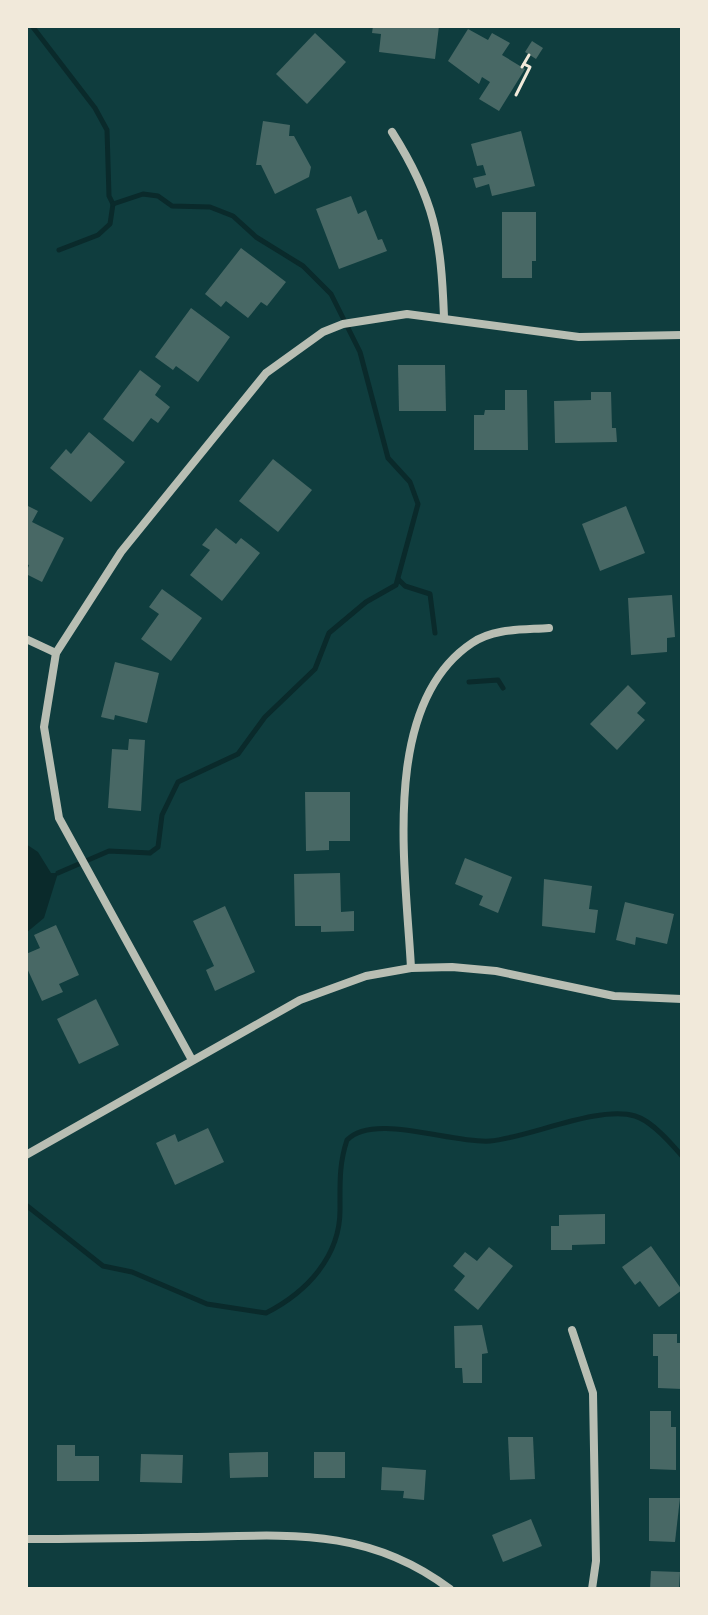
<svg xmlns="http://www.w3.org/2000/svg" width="708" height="1615" viewBox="0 0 708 1615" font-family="'Varela Round',sans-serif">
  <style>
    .water { fill: #0a2a2b }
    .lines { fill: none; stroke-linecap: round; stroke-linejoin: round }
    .stream { stroke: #0a2a2b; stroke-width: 5 }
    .building { fill: #486865 }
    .path { stroke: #f1e9da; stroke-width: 3 }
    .minor { stroke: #b8beb3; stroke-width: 8 }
  </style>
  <rect width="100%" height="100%" fill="#0f3d3e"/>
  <!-- water -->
  <path class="water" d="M26,844L38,852L51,873H58L44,918L26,933Z"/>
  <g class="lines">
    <!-- stream -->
    <g class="stream">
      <path d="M32,26L95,108L107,130L109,196L113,204L110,224L98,235L59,250"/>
      <path d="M399,580L405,586L430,594L435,633"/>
      <path d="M469,682L498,680L503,688"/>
      <path d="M58,873L109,851L150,853L158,847L162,815L178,782L238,754L265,717L315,669L329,633L366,602L396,585L418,504L410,482L388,458L360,352L331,294L303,266L256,237L233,216L210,207L172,206L158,196L143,194L113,204"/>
      <path d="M26,1205L103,1266L132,1272L207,1304L266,1313C307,1292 341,1256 340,1208C340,1183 339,1164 347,1140C374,1112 452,1144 490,1141C528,1138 598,1105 635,1116C652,1121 671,1143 682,1156"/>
    </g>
  </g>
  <!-- building -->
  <g class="building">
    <path d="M373,26H439L435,59L379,52L381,34L372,33Z"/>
    <path d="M468,29L488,40L492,33L510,43L502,55L525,69L499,111L479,99L490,82L482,77L479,84L448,61Z"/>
    <path d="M315,33L346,62L307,104L276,74Z"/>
    <path d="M532,41L543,48L536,59L525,52Z"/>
    <path d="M263,121L290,125L289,136H294L311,167L309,177L275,194L261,165H256Z"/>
    <path d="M521,131L535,186L492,196L489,184L476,188L473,178L486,175L483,165L477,166L471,144Z"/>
    <path d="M351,196L358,214L366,210L378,240L382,239L387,251L339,269L316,209Z"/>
    <path d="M502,212H536V261H532V278H502Z"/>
    <path d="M241,248L286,282L267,306L261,302L248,318L226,301L221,307L205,294Z"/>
    <path d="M191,308L230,337L198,382L176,366L173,370L155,357Z"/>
    <path d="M398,365H445L446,411H399Z"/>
    <path d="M140,370L161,386L155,395L170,407L158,423L151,418L133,442L103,419Z"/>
    <path d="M505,390H527L528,450H474V415H484L485,410H505Z"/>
    <path d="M591,392H611L612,428H616L617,442L555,443L554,401L591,400Z"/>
    <path d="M89,432L125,462L91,502L50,468L66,449L71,454Z"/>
    <path d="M273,459L312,490L278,532L239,501Z"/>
    <path d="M26,505L38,511L32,522L64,538L42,582L26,574L29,565L26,564Z"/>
    <path d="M626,506L645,553L600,571L582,524Z"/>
    <path d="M216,528L236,544L241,538L260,553L222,601L190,575L210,550L202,545Z"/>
    <path d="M162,589L202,618L171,661L141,639L159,614L149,607Z"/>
    <path d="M672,595L675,637L667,638V652L631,655L628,598Z"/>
    <path d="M115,662L159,673L147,723L115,715L114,720L101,717Z"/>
    <path d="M628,685L646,703L637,713L645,720L617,750L590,724Z"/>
    <path d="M129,739L145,740L141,811L108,808L112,749L128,750Z"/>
    <path d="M305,792H350V841H329V850L306,851Z"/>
    <path d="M465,858L512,877L498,913L479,905L483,896L455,884Z"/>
    <path d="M340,873L341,912L354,911V931L321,932V926H295L294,874Z"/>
    <path d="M544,879L592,886L589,909L598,910L595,933L542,926Z"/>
    <path d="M625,902L674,914L667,944L636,937L635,945L616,940Z"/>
    <path d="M225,906L255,972L215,991L206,970L214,966L193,921Z"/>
    <path d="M56,925L79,975L59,984L63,992L42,1001L26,966V954L40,948L34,935Z"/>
    <path d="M96,999L119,1045L79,1064L57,1019Z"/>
    <path d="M208,1128L224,1162L175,1185L156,1143L175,1134L178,1142Z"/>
    <path d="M605,1214V1244L572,1245V1250H551V1226H559V1215Z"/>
    <path d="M651,1246L682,1290L659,1307L640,1281L635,1285L622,1267Z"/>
    <path d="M489,1247L513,1266L478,1310L454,1290L465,1276L453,1266L465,1252L477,1261Z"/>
    <path d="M482,1325L488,1353L482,1354V1383H463L462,1368H455L454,1326Z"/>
    <path d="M653,1334H677V1343H682V1389L658,1388V1356H653Z"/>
    <path d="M650,1411H671V1427H676V1470L650,1469Z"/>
    <path d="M508,1437H533L535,1479L510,1480Z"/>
    <path d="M57,1445H75V1456H99V1481H57Z"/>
    <path d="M268,1452V1477L230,1478L229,1453Z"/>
    <rect x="314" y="1452" width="31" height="26"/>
    <path d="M141,1454L183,1455L182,1483L140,1482Z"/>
    <path d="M382,1467L426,1470L424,1500L403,1498L404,1491L381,1490Z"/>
    <path d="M649,1498H680L675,1542L649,1541Z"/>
    <path d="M531,1519L542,1546L503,1562L492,1535Z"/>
    <path d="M651,1571L680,1572L679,1589H650Z"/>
  </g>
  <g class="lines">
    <!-- path -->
    <g class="path">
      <path d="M522,67L529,55"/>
      <path d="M516,95L530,67L524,64"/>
    </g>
    <!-- minor -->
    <g class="minor">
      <path d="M392,132C435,200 441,238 444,317"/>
      <path d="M26,639L56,653"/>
      <path d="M411,968C406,871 379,705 472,643C494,628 523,630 549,628"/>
      <path d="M192,1060L59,818L44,727L56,653L121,552L266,373L323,332L343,324L407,314L579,337L682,335"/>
      <path d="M26,1155L300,1000L366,976L411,968L452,967L496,971L614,996L682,999"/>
      <path d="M572,1330L593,1393L596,1561L592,1589"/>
      <path d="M26,1539C81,1539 137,1538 192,1537C289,1535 368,1527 450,1589"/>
    </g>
  </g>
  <!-- border -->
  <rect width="708" height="1615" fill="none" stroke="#f1e9da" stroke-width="56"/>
</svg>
